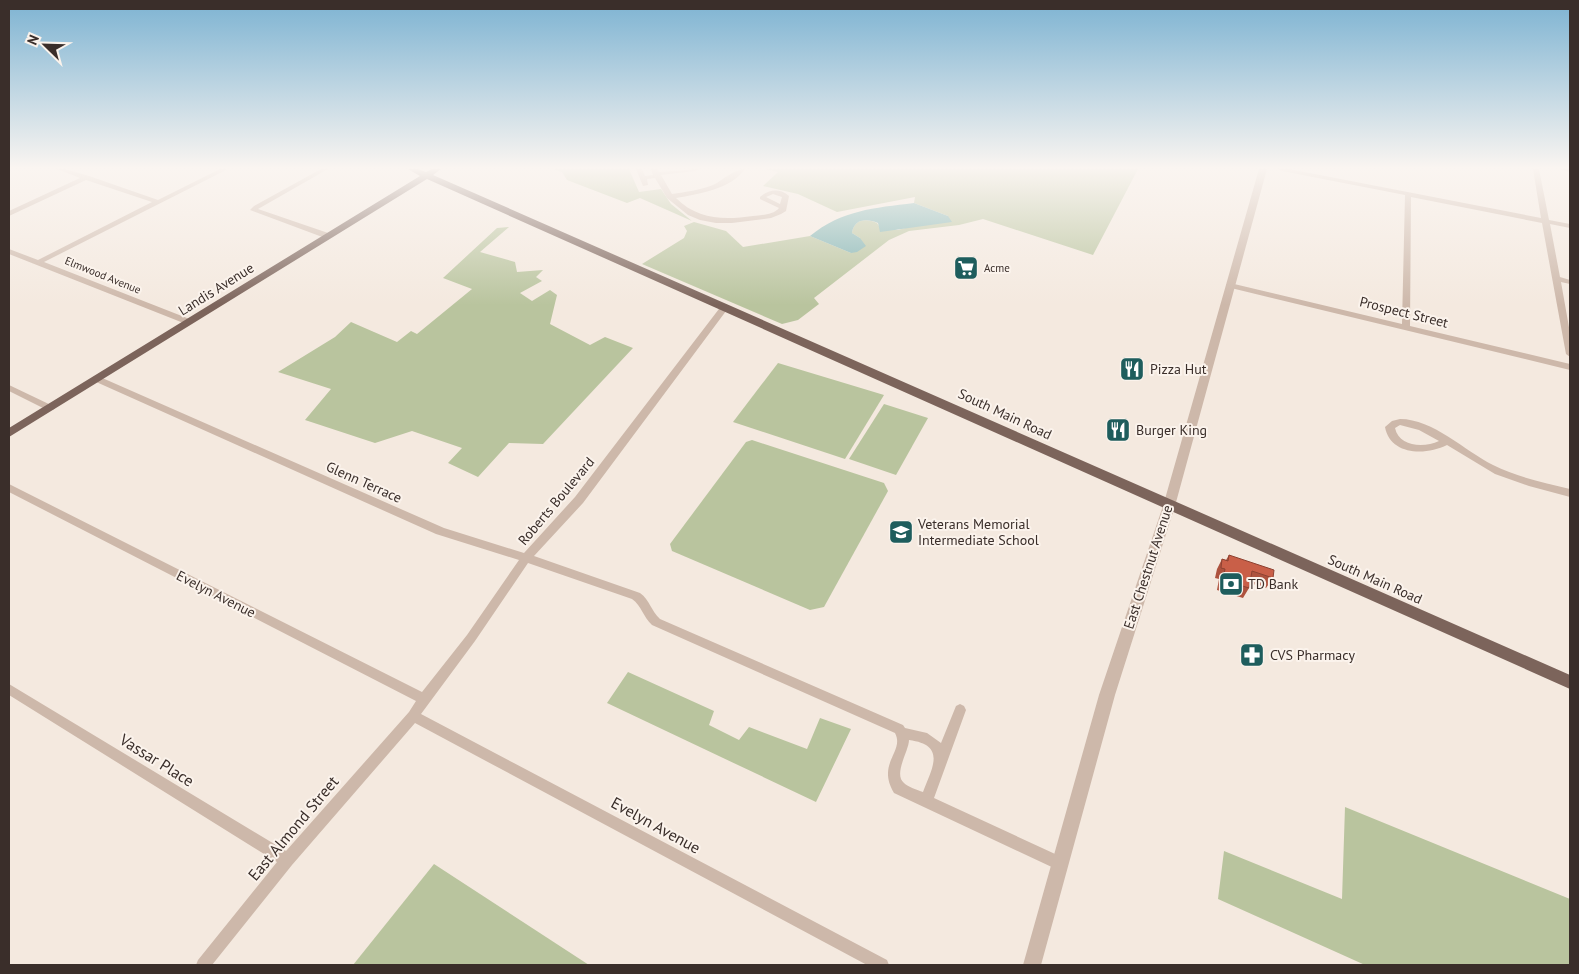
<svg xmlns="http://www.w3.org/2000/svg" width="1579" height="974" viewBox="0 0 1579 974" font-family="'PT Sans',sans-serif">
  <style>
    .green { fill: #b9c49e }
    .water { fill: #7db2b1 }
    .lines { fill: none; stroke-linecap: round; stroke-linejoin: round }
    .minor { fill: #cdb8aa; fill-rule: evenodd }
    .tertiary { fill: #cdb8aa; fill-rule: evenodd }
    .primary { fill: #7c645b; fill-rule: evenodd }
    .wall { fill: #ad523e }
    .building { fill: #c95f48; stroke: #8d4232 }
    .labels { text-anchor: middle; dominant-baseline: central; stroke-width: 4; stroke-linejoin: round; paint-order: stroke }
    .far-poi-label { font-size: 11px; fill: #3a2e2a; stroke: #fbf3ec; text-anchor: start }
    .far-street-label { font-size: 11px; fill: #3a2e2a; stroke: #fbf3ec }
    .street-label { font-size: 14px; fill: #3a2e2a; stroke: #fbf3ec }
    .poi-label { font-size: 14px; fill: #3a2e2a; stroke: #fbf3ec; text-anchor: start }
    .near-street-label { font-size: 16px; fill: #3a2e2a; stroke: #fbf3ec }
  </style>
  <rect width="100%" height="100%" fill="#f4e9df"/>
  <!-- green -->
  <g class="green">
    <path d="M553,169H629L639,192L661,189L671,204L692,221L640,198L627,203L567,180L562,172Z"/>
    <path d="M766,169H1138L1093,255L983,219L959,225L909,231L889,240L814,298L819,304L798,320L782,324L642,264L684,238L687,231L684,226L694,222L726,231L743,247L810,236L851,253L860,238L852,233C854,219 866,218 877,223L879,226L898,230L948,216L914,203L915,197L837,212L798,194L763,186L778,172Z"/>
    <path d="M509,227L480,252L515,262L517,272L543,270L536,277L542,281L520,293L532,301L550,290L557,295L550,324L590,345L605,337L633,348L543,444L509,443L478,477L448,463L462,448L412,431L375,443L305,420L331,389L278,372L335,337L351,322L397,342L411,331L417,334L472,289L443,278L497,228Z"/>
    <path d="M778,363L884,395L845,459L733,422Z"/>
    <path d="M884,404L928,418L896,475L849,459Z"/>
    <path d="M752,440L884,483L888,491L824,607L810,610L672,551L670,544L746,442Z"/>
    <path d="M628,672L714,711L709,725L739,740L749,727L807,749L820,718L851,729L816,802L607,703Z"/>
    <path d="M1345,807L1570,899V965H1365L1218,899L1224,851L1342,899Z"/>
    <path d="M434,864L589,965H353Z"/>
  </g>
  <!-- water -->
  <path class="water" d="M914,203L948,216L952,222L880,232L878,223C866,218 854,219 852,233L860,238L866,246L857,252L851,253L810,236C842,210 874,208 914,203Z"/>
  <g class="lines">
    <!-- minor -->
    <g class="minor">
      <path d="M57,169H65L89,176L158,200L220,169H227L226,170L44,262L192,320V324H186L9,254V249L38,260L152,202L86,180L9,216V211L80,178Z"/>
      <path d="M321,169H328L258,209L331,234V238H325L250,210L254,206Z"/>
      <path d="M636,169H642L645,176L653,175L651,169H657L659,172L698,169L695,171L661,175L672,194C686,192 700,190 713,185C723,180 734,169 745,169C731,189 699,194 676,198C698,220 724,220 753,216C762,215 773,215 779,208L760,199V197C769,189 780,188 789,196L786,211L781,214L771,218L732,223H716L700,220L688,215L667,198L655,178L647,179L648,185L643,186ZM773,194L782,197L780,204L766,197Z"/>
      <path d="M1279,169H1289L1541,218L1533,169H1539L1549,220L1570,224V228L1550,224L1560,277L1570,280V284L1561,282L1570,333V357L1566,354L1542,223L1411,197L1410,326L1570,364V370L1227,287L1226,285L1230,283L1402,324L1405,195L1282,171Z"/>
      <path d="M1561,169H1570V172L1562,170Z"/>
      <path d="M722,305H725L729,307L583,503L534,556L640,593C650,600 651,611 660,619L903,725L905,728L927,733L941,743L956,706L960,704L964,706L966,710L934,798L1066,859L1068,864L1066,869L1061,871L1056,869L894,793C876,763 905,752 895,733L652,625C643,617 642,606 632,599L528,563L475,641L421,714L887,960L889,965H867L415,723L292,865L212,965H196L198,960L277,862L9,695V684L286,851L409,712L416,701L9,492V484L422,692L467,635L519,560L436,534L94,381L93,379L94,377H100L444,528L524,553L575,497ZM909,740C947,745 932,768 923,792C917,790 908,787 904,783C893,774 909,751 909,740Z"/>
      <path d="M9,385L53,406L55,408L53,410H47L9,391Z"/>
      <path d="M1400,419C1433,419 1465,451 1493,465C1517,477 1544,483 1570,489V497L1529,486L1495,474L1447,445C1425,456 1390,455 1385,427L1392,421ZM1400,425L1419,430L1439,441C1424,448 1399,447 1395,428Z"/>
    </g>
    <!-- tertiary -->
    <path class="tertiary" d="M1259,169H1267L1175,506L1115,695L1041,965H1023L1099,695L1163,506Z"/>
    <!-- primary -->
    <path class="primary" d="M408,169H418L426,172L432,169H441L433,175L1570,675V689L427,179L9,437V428L420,176Z"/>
  </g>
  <!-- wall -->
  <path class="wall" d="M1229,555L1273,578L1266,588L1250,583L1249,588L1243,598L1217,590L1219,579L1215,578L1217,569L1222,559L1226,560Z"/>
  <!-- building -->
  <path class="building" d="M1229,555L1274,570L1273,578L1252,571L1249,588L1223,580L1225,569L1221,568L1222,559L1228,561Z"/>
  <!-- sky -->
  <linearGradient id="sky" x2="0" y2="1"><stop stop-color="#7db3d2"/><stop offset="0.55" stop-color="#faf5f1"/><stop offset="1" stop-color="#faf5f1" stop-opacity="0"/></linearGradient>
  <rect width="1579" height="305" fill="url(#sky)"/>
  <!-- icons -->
  <defs>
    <symbol id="supermarket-square" viewBox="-11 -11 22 22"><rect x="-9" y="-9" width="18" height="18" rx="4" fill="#1e5d5d" stroke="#fbf3ec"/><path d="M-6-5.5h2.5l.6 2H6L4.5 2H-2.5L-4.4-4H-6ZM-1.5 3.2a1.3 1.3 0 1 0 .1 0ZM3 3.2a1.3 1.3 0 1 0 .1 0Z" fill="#fff"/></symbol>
    <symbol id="restaurant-square" viewBox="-11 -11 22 22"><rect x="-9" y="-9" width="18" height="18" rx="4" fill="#1e5d5d" stroke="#fbf3ec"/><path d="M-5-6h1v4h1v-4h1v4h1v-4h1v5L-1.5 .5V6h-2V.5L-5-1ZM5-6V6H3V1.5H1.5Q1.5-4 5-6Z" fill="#fff"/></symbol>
    <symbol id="school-square" viewBox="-11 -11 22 22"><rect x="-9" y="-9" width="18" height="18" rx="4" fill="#1e5d5d" stroke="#fbf3ec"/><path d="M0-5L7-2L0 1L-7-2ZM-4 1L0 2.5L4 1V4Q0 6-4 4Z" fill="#fff"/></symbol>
    <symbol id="bank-square" viewBox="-11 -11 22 22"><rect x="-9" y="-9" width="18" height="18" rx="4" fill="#1e5d5d" stroke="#fbf3ec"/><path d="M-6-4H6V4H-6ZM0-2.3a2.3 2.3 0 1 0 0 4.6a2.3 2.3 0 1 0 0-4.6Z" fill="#fff"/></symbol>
    <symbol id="pharmacy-square" viewBox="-11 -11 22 22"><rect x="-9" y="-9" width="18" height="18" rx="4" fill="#1e5d5d" stroke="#fbf3ec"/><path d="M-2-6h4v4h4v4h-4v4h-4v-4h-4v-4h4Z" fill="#fff"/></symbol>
  </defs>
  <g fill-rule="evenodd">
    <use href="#supermarket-square" x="952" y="254" width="28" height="28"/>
    <use href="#restaurant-square" x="1118" y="355" width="28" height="28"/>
    <use href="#restaurant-square" x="1104" y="416" width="28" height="28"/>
    <use href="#school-square" x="887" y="518" width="28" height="28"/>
    <use href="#bank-square" x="1217" y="570" width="28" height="28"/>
    <use href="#pharmacy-square" x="1238" y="641" width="28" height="28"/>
  </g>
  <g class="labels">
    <!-- far-poi labels -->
    <g class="far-poi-label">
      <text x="984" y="268">Acme</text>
    </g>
    <!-- far-street labels -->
    <g class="far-street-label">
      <text transform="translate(103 275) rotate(22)">Elmwood Avenue</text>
    </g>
    <!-- street labels -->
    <g class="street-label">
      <text transform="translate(216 289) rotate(-32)">Landis Avenue</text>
      <text transform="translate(1404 312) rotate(14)">Prospect Street</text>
      <text transform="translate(1005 414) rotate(25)">South Main Road</text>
      <text transform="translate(364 482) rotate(24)">Glenn Terrace</text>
      <text transform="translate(556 501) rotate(-50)">Roberts Boulevard</text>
      <text transform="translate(1148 567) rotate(-72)">East Chestnut Avenue</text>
      <text transform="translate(1375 579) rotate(24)">South Main Road</text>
      <text transform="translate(216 594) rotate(27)">Evelyn Avenue</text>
    </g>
    <!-- poi labels -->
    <g class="poi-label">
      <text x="1150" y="369">Pizza Hut</text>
      <text x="1136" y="430">Burger King</text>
      <text x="918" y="524">Veterans Memorial<tspan x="918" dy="16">Intermediate School</tspan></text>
      <text x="1248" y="584">TD Bank</text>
      <text x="1270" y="655">CVS Pharmacy</text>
    </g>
    <!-- near-street labels -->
    <g class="near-street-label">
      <text transform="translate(157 760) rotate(32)">Vassar Place</text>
      <text transform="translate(656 825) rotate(29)">Evelyn Avenue</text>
      <text transform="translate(293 828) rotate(-50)">East Almond Street</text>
    </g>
  </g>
  <!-- border -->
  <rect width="1579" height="974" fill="none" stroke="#3a2e2a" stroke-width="20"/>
  <!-- north arrow -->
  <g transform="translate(45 45) rotate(293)" stroke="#fbf3ec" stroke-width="4" paint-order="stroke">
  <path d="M0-4L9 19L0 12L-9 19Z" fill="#3a2e2a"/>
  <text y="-8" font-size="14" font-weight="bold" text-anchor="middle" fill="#3a2e2a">N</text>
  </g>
</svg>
